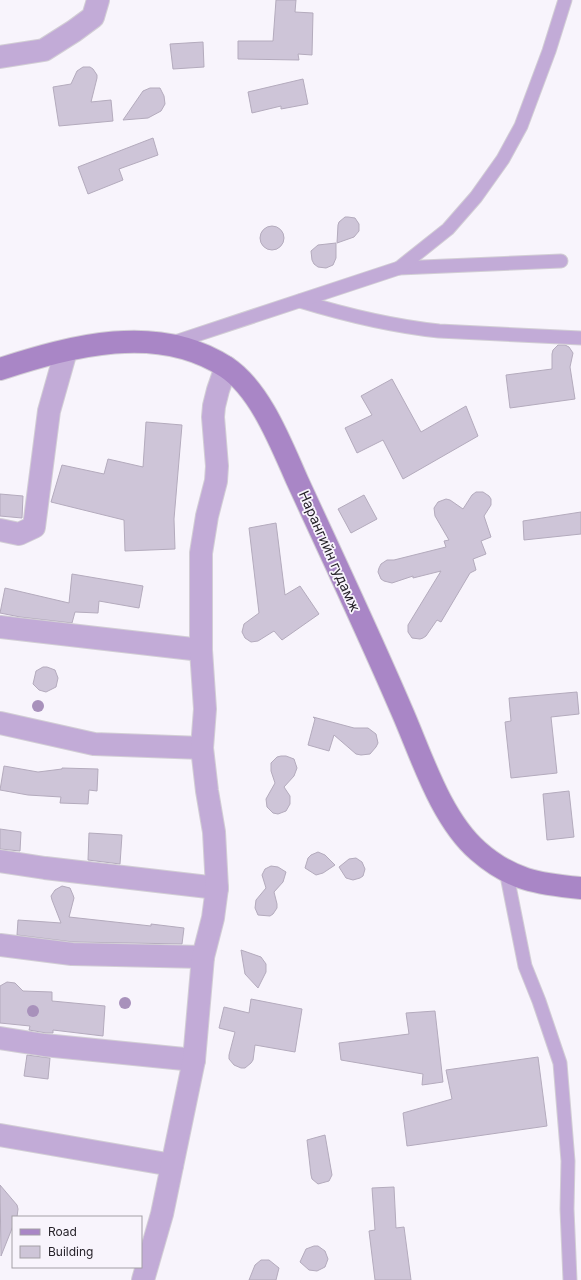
<svg xmlns="http://www.w3.org/2000/svg" width="581" height="1280" viewBox="0 0 581 1280" font-family="Inter,sans-serif">
  <style>
    .building { fill: #cec5d8; stroke: #b4abbd }
    .lines { fill: none; stroke-linecap: round; stroke-linejoin: round }
    .lane-casing { stroke: #d2ced5; stroke-width: 15 }
    .street-casing { stroke: #d2ced5; stroke-width: 24 }
    .secondary-casing { stroke: #d2ced5; stroke-width: 24 }
    .lane { stroke: #c2abd7; stroke-width: 13 }
    .street { stroke: #c2abd7; stroke-width: 22 }
    .secondary { stroke: #a986c6; stroke-width: 22 }
    .tree { fill: #a891bb }
    .labels { text-anchor: middle; dominant-baseline: central; stroke-width: 3.5; stroke-linejoin: round; paint-order: stroke }
    .street-label { font-size: 14px; fill: #231f26; stroke: #f8f4fc }
  </style>
  <rect width="100%" height="100%" fill="#f8f4fc"/>
  <!-- building -->
  <g class="building">
    <path d="M276,0H296L295,12L313,13L312,55L298,54L299,60L238,59V41H273Z"/>
    <path d="M203,42L204,67L173,69L170,44Z"/>
    <path d="M83,67H90L93,69L97,75V78L91,102L111,100L113,121L59,126L53,87L71,84L77,71Z"/>
    <path d="M303,79L308,104L281,109V106L252,113L248,92Z"/>
    <path d="M150,88H160L164,96L165,104L161,111L148,118L123,120L143,91Z"/>
    <path d="M153,138L158,155L119,169L123,180L88,194L78,167Z"/>
    <path d="M345,217H348L355,218L359,224V231L354,237L337,243L338,225L339,222Z"/>
    <circle cx="272" cy="238" r="12"/>
    <path d="M336,243V258L333,265L326,268L318,267L314,264L312,260L311,251L318,245Z"/>
    <path d="M558,345H565L569,347L573,353L570,367L575,399L510,408L506,375L552,369V354L553,350Z"/>
    <path d="M392,379L421,432L466,406L478,436L403,479L383,440L357,453L345,428L372,415L361,396Z"/>
    <path d="M146,422L182,425L174,519L175,549L125,551L124,520L51,502L62,465L104,474L108,459L143,467Z"/>
    <path d="M476,492H483L489,496L491,499V505L484,516L491,537L481,541L486,554L473,559L476,570L470,573L441,622L437,620L426,636L423,638L420,639L412,638L408,632V625L441,571L413,578V576L392,583L384,581L381,579L378,572L379,568L381,564L387,560H394L446,547L444,541L449,540L435,516L434,508L438,502L446,499L450,500L463,509L472,495Z"/>
    <path d="M0,494L23,496L22,518L0,516Z"/>
    <path d="M364,495L377,519L351,533L338,509Z"/>
    <path d="M581,512V534L524,540L523,521Z"/>
    <path d="M276,523L285,595L300,586L319,614L282,640L274,631L258,641L251,642L245,638L242,632L244,624L259,613L249,528Z"/>
    <path d="M72,574L143,586L139,608L99,601L98,613L75,612L72,623L20,617L0,613L5,588L69,603Z"/>
    <path d="M43,667H47L55,670L58,678L56,687L46,692L39,690L33,684L36,671Z"/>
    <path d="M577,692L579,714L551,717L557,773L511,778L505,722L511,721L509,698Z"/>
    <path d="M313,717L354,728H368L376,734L378,743L376,747L370,754L361,755L356,754L334,735L329,751L308,745L315,719Z"/>
    <path d="M281,756H286L294,759L297,768L294,776L284,787L290,796V804L286,811L278,814L273,813L267,807L266,799L275,783L271,771V763L277,757Z"/>
    <path d="M4,766L38,772L62,769V768L98,769L97,791L89,790L88,804L60,803L61,797L28,795L0,790Z"/>
    <path d="M569,791L574,837L547,840L543,794Z"/>
    <path d="M0,829L21,832L20,851L0,849Z"/>
    <path d="M89,833L122,835L120,864L88,860Z"/>
    <path d="M318,852L325,855L335,865L323,873L316,875L305,868L308,858L311,855Z"/>
    <path d="M356,858L362,862L365,869L363,876L360,878L353,880L346,878L339,867L349,859Z"/>
    <path d="M271,866L278,867L286,872L283,882L274,892L277,904V908L273,914L270,916L258,915L255,908L256,900L266,888L262,875L265,869Z"/>
    <path d="M62,886L70,888L73,895L74,898L69,917L151,926V924L184,928L182,944L73,942L17,935L18,920L61,923L52,900L51,896L55,890Z"/>
    <path d="M241,950L261,957L266,964V972L258,988L245,974Z"/>
    <path d="M7,982L15,983L23,991L52,992V1001L105,1006L103,1036L53,1030V1033H46L29,1030L30,1026L0,1023V986Z"/>
    <path d="M251,999L302,1009L295,1052L255,1045L253,1060L251,1063L245,1068H241L234,1065L229,1059V1055L235,1032L219,1028L224,1007L249,1013Z"/>
    <path d="M435,1011L443,1082L422,1085L423,1074L341,1060L339,1043L409,1034L406,1013Z"/>
    <path d="M27,1055L50,1058L48,1079L24,1076Z"/>
    <path d="M538,1057L547,1126L407,1146L403,1113L452,1099L446,1070Z"/>
    <path d="M325,1135L332,1175L329,1181L318,1184L312,1179L311,1175L307,1140Z"/>
    <path d="M0,1185L17,1205L18,1209L17,1217H13V1226L1,1256Z"/>
    <path d="M394,1187L396,1228L404,1227L411,1280H375L369,1231L375,1230L372,1188Z"/>
    <path d="M314,1246H318L325,1251L328,1259L325,1267L317,1271L309,1270L300,1262L306,1249Z"/>
    <path d="M261,1260H269L279,1268L276,1280H249L255,1265Z"/>
  </g>
  <g class="lines">
    <defs>
      <g id="lane">
        <path d="M399,268L561,261"/>
        <path d="M300,301C346,315 391,326 439,331L581,338"/>
        <path d="M172,343L399,268L448,229L476,197L503,159L521,126L549,51L565,0"/>
        <path d="M506,871L525,966L539,1001L560,1063L568,1161L567,1209L570,1280"/>
      </g>
      <g id="street">
        <path d="M0,57L44,50L74,31L93,17L98,0"/>
        <path d="M0,530L19,534L34,527L49,411L66,351"/>
        <path d="M0,627L201,650"/>
        <path d="M0,723L94,744L202,748"/>
        <path d="M0,861L45,868L217,888"/>
        <path d="M0,945L72,954L203,957"/>
        <path d="M0,1038L44,1045L194,1060"/>
        <path d="M0,1135L172,1165"/>
        <path d="M143,1280L162,1214L194,1060L203,957L213,918L217,888L214,832L207,791L202,748L205,709L201,650V553L207,516L216,481L217,466L213,417L214,406L218,390L226,367"/>
      </g>
      <path id="secondary" d="M0,369C72,346 157,322 226,367C260,389 281,444 297,480C332,556 368,632 401,709C421,754 440,818 478,851C511,880 538,884 581,888"/>
    </defs>
    <!-- lane casing -->
    <use href="#lane" class="lane-casing"/>
    <!-- street casing -->
    <use href="#street" class="street-casing"/>
    <!-- secondary casing -->
    <use href="#secondary" class="secondary-casing"/>
    <!-- lane -->
    <use href="#lane" class="lane"/>
    <!-- street -->
    <use href="#street" class="street"/>
    <!-- secondary -->
    <use href="#secondary" class="secondary"/>
  </g>
  <!-- trees -->
  <g class="tree">
    <circle cx="38" cy="706" r="6"/>
    <circle cx="125" cy="1003" r="6"/>
    <circle cx="33" cy="1011" r="6"/>
  </g>
  <g class="labels">
    <!-- street labels -->
    <g class="street-label">
      <text transform="translate(330 551) rotate(66)">Нарангийн гудамж</text>
    </g>
  </g>
  <!-- legend -->
  <rect x="12" y="1216" width="130" height="52" fill="#f8f4fc" stroke="#a39fa6"/>
  <rect x="20" y="1229" width="20" height="6" fill="#a986c6" stroke="#a39fa6"/>
  <text x="48" y="1236" font-size="12" fill="#231f26">Road</text>
  <rect x="20" y="1246" width="20" height="12" fill="#cec5d8" stroke="#a39fa6"/>
  <text x="48" y="1256" font-size="12" fill="#231f26">Building</text>
</svg>
